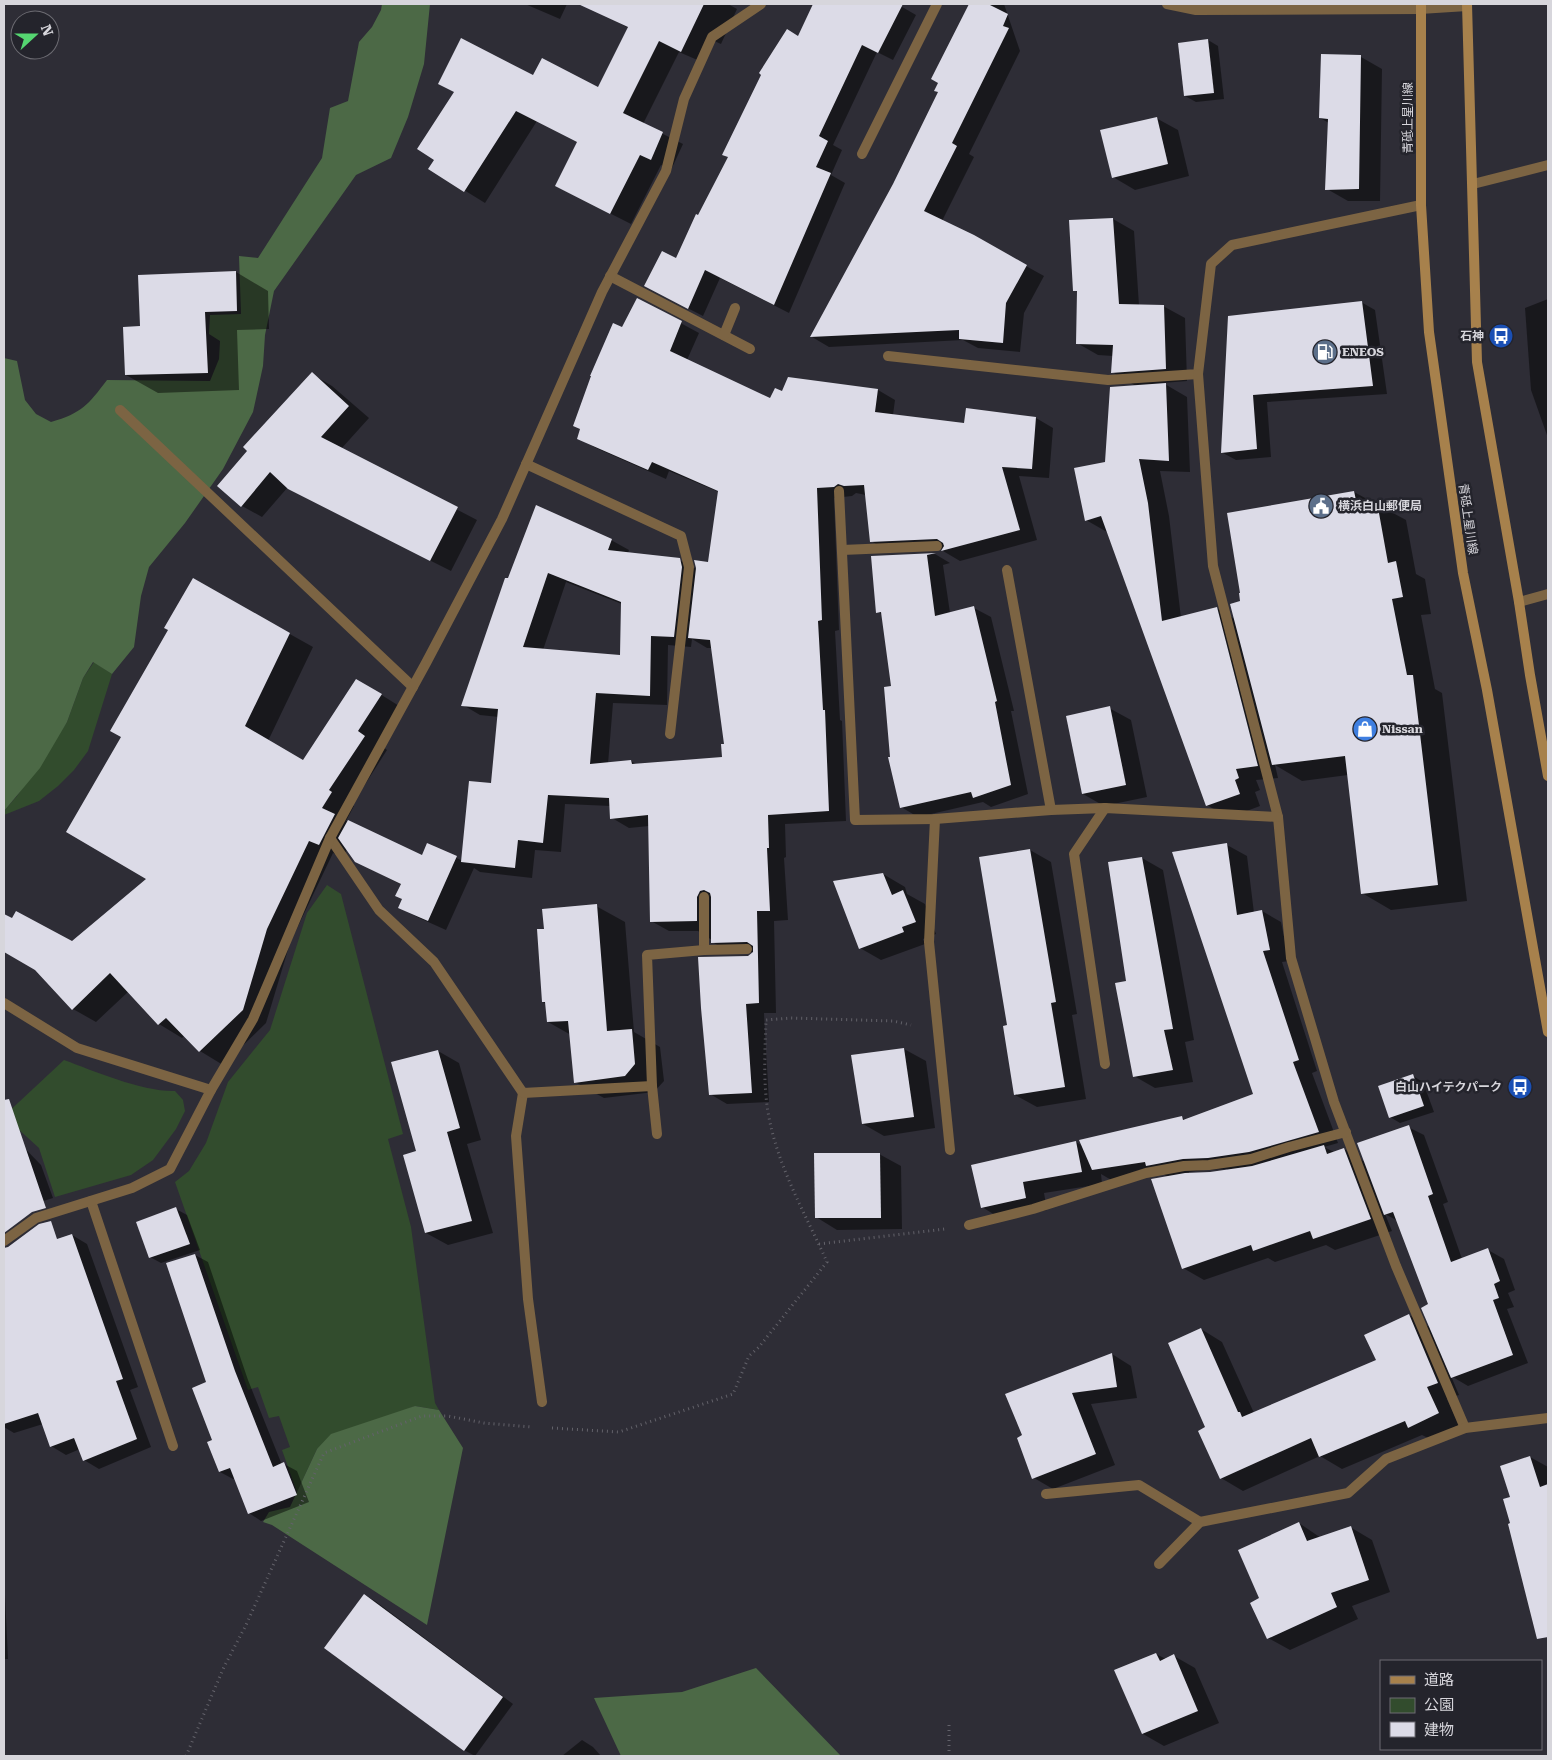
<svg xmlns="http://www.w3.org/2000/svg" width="1552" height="1760" viewBox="0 0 1552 1760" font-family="'Roboto Serif','Noto Sans JP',serif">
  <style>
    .green { fill: #324c2d }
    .forest { fill: #4c6946 }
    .shadow { fill: #0007; fill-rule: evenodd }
    .building { fill: #dcdbe7; fill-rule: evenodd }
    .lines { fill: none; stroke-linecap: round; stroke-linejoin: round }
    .path { stroke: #63626a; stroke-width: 3; stroke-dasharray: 1 4; stroke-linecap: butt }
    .service { stroke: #7c6443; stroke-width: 10 }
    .minor { stroke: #7c6443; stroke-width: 10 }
    .secondary { stroke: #a7814c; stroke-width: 10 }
    .labels { text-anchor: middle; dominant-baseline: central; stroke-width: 5; stroke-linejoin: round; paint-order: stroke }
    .street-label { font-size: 12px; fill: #d7d6dc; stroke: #24242c }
    .poi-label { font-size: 12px; font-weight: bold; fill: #d7d6dc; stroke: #24242c; text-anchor: start }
  </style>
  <rect width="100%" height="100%" fill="#2e2d36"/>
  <!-- green -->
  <g class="green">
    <path d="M94,662L112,674L88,751L74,770L58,786L39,801L4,815V811L17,796L67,722L83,678Z"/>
    <path d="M327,885L341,894L403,1134L388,1139L411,1227L435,1403L439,1410L415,1406L317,1449L297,1492L282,1450L290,1447L279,1416L269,1418L258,1387L248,1390L175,1182L189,1171L206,1143L228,1082L270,1030L307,913Z"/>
    <path d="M64,1060C94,1071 143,1092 175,1091L183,1100L185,1111L176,1129L153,1160L131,1175L55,1197L39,1148L4,1116Z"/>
  </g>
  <!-- forest -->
  <g class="forest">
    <path d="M382,4H430L424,64L408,117L391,158L356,175L274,291L265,335L263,366L253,412L223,469L185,523L149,567L141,596L134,647L112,674L93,662L83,678L67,722L40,768L4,811V358L17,361L25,400L36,414L51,422C82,413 88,405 107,380L210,381L219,359L220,341L209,334L210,315L241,314L239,256L258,258L322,158L330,108L348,101L359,42L372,27L381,10Z"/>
    <path d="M415,1406L439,1410L463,1448L427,1625L272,1525L263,1522L269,1512L290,1507L317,1449L331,1434Z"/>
    <path d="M756,1668L841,1756H621L594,1698L682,1692Z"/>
  </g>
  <!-- shadow -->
  <g class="shadow">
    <path d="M525,4H567L560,19Z"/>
    <path d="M614,4H728L737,9L721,44L712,40L702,62L679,52L643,124L683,144L671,170L661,165L631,224L556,186L579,143L537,121L485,203L430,169L534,77L598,89L628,28L608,16Z"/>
    <path d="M814,4H897L916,15L893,60L877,52L833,145L842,150L831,175L845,183L789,313L720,278L703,316L660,294L698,216L799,38Z"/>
    <path d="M971,4H1004L1020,51L969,154L974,157L942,221L974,237L1044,276L1024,313L1020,352L978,348L963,340L829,347L812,337L895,185L939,92V83L932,79Z"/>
    <path d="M1208,40L1218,46L1224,99L1196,102L1185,96Z"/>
    <path d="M1361,57L1382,69L1380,201H1348L1327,189L1329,123L1320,118Z"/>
    <path d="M1156,118L1178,130L1189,176L1135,190L1113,177Z"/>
    <path d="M1113,219L1134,231L1139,305L1163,306L1185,318L1187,381L1163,383L1187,397L1190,472L1160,471L1169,516L1181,618L1216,608L1235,619L1242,602L1354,492L1406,520L1416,574L1425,579L1431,614L1421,615L1435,689L1442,693L1467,901L1391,910L1362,893L1348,775L1302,781L1275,765L1278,778L1256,780L1260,790L1255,792L1260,806L1228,818L1207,805L1107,532L1086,520L1136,386L1112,372L1113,356L1098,355L1077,343L1079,293L1075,290Z"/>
    <path d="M236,272L268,291L269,329L237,330L239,390L158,393L126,375L142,327Z"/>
    <path d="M1548,299V438L1531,390L1525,308Z"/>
    <path d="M638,300L699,333L687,360L771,400L782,392L878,390L895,400L893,415L965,424L1036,418L1053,428L1049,478L1019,476L1037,540L960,561L943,551L944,549L888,551L871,541L866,495L856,493L852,496L834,498L839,630L835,631L840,720L842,721L846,821L785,824L786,857L784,858L788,920L774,921L776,1013H764L769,1102L727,1104L710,1094L748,957L755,952H730L712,942V940L698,931H669L651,921L649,826L629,828L612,818L611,806L565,804L561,852L535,850L532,878L480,872L474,868L446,930L417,917L399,907L403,899L402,885L356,861L347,849L343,858L333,853L290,943L266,1023L223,1065L200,1051L185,1035L182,1038L159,1024L129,991L96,1022L73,1009L37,970L4,952V915L72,942L149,879L123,737L193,580L313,647L268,741L303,761L380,694L404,709L381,745L387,750L352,805L354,806L346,821L422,857L428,845L463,861L492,784L499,717L480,715L463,705L506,579L611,540L629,550L628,553L679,560L698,570L709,563L719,492L669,471L666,479L596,448L578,438L623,329ZM566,582L622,604L621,656L543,650ZM692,639L707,648H712L725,745L723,758L637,765L631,761L608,764L613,703L667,705L668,645L691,647Z"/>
    <path d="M1361,302L1375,310L1387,394L1267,402L1271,457L1236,460L1223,453L1230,318Z"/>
    <path d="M312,374L332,386L369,418L341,449L477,520L451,571L310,500L288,487L262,517L242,506Z"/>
    <path d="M935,554L950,563L943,565L950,613L974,608L991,617L1014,711H1011L1028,794L991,807L983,802L918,817L901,807L892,758V688L883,615L878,612L872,557Z"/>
    <path d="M1109,708L1131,720L1147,797L1104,806L1083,794Z"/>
    <path d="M1227,845L1247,856L1254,913L1262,911L1281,922L1289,961L1282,962L1317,1071L1312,1073L1338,1143L1324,1147L1334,1152L1344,1149L1365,1162L1408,1127L1424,1135L1448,1202L1443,1204L1462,1259L1488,1250L1504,1259L1515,1290L1508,1293L1514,1307L1507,1309L1528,1363L1468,1386L1451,1376L1459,1395L1447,1399L1459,1425L1430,1439L1422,1435L1342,1469L1320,1456L1243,1491L1221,1478L1207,1428L1201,1329L1222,1342L1254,1413L1377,1361L1409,1315L1431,1328L1430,1305L1398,1221L1385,1214L1392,1231L1335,1250L1326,1245L1275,1262L1268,1258L1204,1280L1183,1268L1168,1177L1161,1173L1113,1181L1101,1174L1102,1184L1044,1193L1047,1210L1003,1220L982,1207L1076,1142L1083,1146L1182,1118L1186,1120L1255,1095ZM1227,1169V1171L1189,1174V1172L1203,1170Z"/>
    <path d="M1030,850L1051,862L1077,1014L1072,1015L1086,1099L1037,1107L1015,1095Z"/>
    <path d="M1142,858L1163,870L1194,1040L1185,1042L1193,1082L1155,1088L1134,1076L1127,982Z"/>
    <path d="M883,874L905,887L907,894L925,904L936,934L923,939L925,944L881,960L860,948Z"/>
    <path d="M596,906L625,922L634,1032L660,1047L664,1081L654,1092L604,1098L575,1082L571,1035L548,1022L546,1004L543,1002L545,930Z"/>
    <path d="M904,1049L926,1061L935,1128L884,1136L863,1124L853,1056Z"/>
    <path d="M438,1051L459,1063L481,1140L467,1144L493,1233L448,1245L426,1233L418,1152Z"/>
    <path d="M1413,1076L1423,1082L1434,1112L1400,1123L1390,1117Z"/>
    <path d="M4,1127L41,1165L53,1198L18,1209L5,1202L4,1198Z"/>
    <path d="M879,1154L901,1166L902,1229L837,1230L816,1217Z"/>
    <path d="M176,1209L187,1215L200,1250L161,1263L150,1257Z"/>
    <path d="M72,1235L87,1244L138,1387L130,1390L151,1447L99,1469L84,1460L80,1449L66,1455L51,1446L43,1424L14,1433L4,1427V1294L44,1280Z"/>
    <path d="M195,1255L208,1262L248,1380L282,1465L284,1464L297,1471L309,1502L261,1521L249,1513L235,1478L233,1479L220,1472L214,1441Z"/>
    <path d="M1112,1354L1131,1366L1137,1398L1091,1404L1115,1465L1053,1489L1034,1478L1024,1436Z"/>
    <path d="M1530,1457L1548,1467V1621L1532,1612L1511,1524L1512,1497Z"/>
    <path d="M1299,1523L1321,1538L1350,1527L1372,1540L1390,1592L1352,1606L1358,1619L1290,1650L1268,1638L1261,1599Z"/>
    <path d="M4,1574L8,1659H4Z"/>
    <path d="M365,1595L375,1601L513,1704L475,1756L464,1750Z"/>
    <path d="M1156,1654L1166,1659L1174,1656L1195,1668L1219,1723L1164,1746L1143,1734Z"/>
    <path d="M582,1740L593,1747L601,1756H562Z"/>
  </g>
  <!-- building -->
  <g class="building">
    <path d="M578,4H704L681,52L659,41L623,113L663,132L651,160L640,155L610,214L555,186L577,142L516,111L464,192L428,169L434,160L417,149L454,92L438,84L461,38L533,75L542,58L598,87L628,27Z"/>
    <path d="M813,4H903L878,53L862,45L819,136L828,141L816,167L831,173L774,305L705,270L688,309L644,286L662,251L676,258L696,214L698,215L728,157L722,155L761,75L759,73L787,29L798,36Z"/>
    <path d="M969,4H988L1008,14L1003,26L1009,28L952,143L957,146L924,211L974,235L1027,265L1006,303L1003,343L959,339V330L810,337L893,184L938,92L934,91L938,83L931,79Z"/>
    <path d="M1208,39L1214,93L1184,96L1178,43Z"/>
    <path d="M1321,54L1361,55L1359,189L1325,190L1328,119L1319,118Z"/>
    <path d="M1157,117L1168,164L1112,178L1100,130Z"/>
    <path d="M1113,218L1119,304L1164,305L1166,369L1111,373L1113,345L1076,344L1077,291H1073L1069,220Z"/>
    <path d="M236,271L237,311L205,312L208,373L125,375L123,327L140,326L138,275Z"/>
    <path d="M637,298L682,321L670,351L770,398L775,388L782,391L788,377L878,389L875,412L964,423L966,408L1036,417L1032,469L1002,467L1020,530L941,551L944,546L943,543L937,539L870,542L864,485L844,486L838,484L834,487L817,488L822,620L818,621L823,710H825L829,811L768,815L769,848H767L770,911H757L759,1003L746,1004L752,1093L709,1095L701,1008L698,957L748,956L753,952V946L747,942L711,943V897L710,893L704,890L700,891L697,897V933V921L650,922L648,815L610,819L609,798L548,795L543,843L518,840L515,868L461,862L469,781L491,783L498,709L461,706L505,578H508L536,505L612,539L608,550L680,558L682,567L674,637L651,636L650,696L596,693L590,764L631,760L632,764L722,757L721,744H724L710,640L688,638L696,568L694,560L708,562L718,491L652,462L648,470L577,439L580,429L573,426L591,376H590L613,323L622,327ZM548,573L621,602L620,655L523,647Z"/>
    <path d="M1362,301L1373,386L1253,395L1257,449L1221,453L1228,316Z"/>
    <path d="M312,372L349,406L321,437L458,507L430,561L288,489L270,472L241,507L217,486L247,451L243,447Z"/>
    <path d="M1166,383L1169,461L1139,459L1148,503L1162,621L1217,607L1258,766L1236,769L1239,778L1235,780L1240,794L1206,806L1101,516L1085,521L1074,468L1105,462L1110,387Z"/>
    <path d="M1354,491L1357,505L1377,502L1388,563L1396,561L1403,597L1392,599L1407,675H1413L1438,885L1361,894L1345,756L1272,765L1230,604L1240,601L1239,593H1240L1227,513Z"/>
    <path d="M936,553L927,555L935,616L974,606L997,701L995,702L1011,785L973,798L971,792L900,808L888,757H890L884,687L891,686L881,612L876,613L871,556Z"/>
    <path d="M193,578L290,633L245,726L303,760L356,679L382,694L358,731L365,736L329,790L332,792L322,808L335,814L319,845L309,841L267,929L243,1010L199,1052L166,1018L158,1025L110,973L72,1010L35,970L4,952V914L12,918L16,911L72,941L146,879L66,832L121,737L110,731L168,630L164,628Z"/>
    <path d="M1110,706L1126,785L1082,794L1066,716Z"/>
    <path d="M348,820L422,855L427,843L457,856L428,921L398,908L402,899L395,896L401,884L355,862L338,838Z"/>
    <path d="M1227,843L1237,915L1262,910L1270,950L1263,951L1299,1060L1293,1062L1319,1132L1249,1152L1208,1158L1183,1159L1146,1166L1145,1162L1092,1170L1079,1140L1182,1116L1183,1120L1253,1094L1172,852Z"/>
    <path d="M1030,849L1056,1002L1051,1003L1065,1087L1014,1095L1003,1026L1007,1025L979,857Z"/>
    <path d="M1142,857L1173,1029L1164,1030L1173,1070L1133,1077L1115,983L1126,981L1108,862Z"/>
    <path d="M883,873L892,895L903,890L916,922L902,927L904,932L859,949L833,881Z"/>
    <path d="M597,904L607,1031L632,1029L635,1064L625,1076L574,1083L568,1021L547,1022L545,1002H542L537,929H544L542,909Z"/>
    <path d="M904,1048L914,1117L862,1124L851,1055Z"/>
    <path d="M438,1050L460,1128L447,1132L472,1221L425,1233L403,1155L416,1151L391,1062Z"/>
    <path d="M1413,1074L1424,1106L1389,1118L1378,1086Z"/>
    <path d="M9,1099L46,1208L32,1212L4,1233V1100Z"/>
    <path d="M1409,1125L1433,1194L1428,1196L1451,1262L1488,1248L1500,1281L1494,1284L1499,1298L1493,1300L1513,1355L1451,1378L1421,1308L1428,1304L1393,1212L1384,1215L1357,1143Z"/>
    <path d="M1076,1141L1082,1172L1023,1182L1026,1198L981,1208L971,1165Z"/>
    <path d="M1324,1145L1327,1154L1344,1148L1371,1219L1313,1239L1310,1231L1253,1251L1251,1245L1182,1269L1151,1179L1185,1173L1210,1172L1252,1166Z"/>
    <path d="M814,1153H880L881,1218H815Z"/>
    <path d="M176,1207L190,1244L149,1258L136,1222Z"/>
    <path d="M51,1221L57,1239L72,1234L123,1379L116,1381L137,1439L83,1461L74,1438L50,1447L38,1413L4,1424V1248L8,1247L39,1224Z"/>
    <path d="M195,1254L235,1371L273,1467L284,1462L297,1495L248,1514L230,1468L219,1472L207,1442L212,1440L192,1388L206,1382L166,1263Z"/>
    <path d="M1409,1314L1438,1383L1427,1387L1439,1413L1408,1428L1405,1421L1319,1457L1311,1438L1220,1479L1198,1431L1205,1427L1168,1343L1201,1328L1238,1412H1240L1242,1417L1376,1360L1364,1335Z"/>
    <path d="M1112,1353L1117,1387L1072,1393L1096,1454L1032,1479L1017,1438L1022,1435L1005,1394Z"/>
    <path d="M1530,1456L1540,1487L1548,1484V1637L1537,1639L1508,1524L1510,1523L1503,1499L1510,1497L1500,1466Z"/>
    <path d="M1299,1522L1307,1541L1351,1526L1369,1580L1331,1593L1337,1607L1267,1639L1250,1603L1259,1598L1238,1550Z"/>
    <path d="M364,1594L503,1697L464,1751L324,1648Z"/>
    <path d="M1156,1653L1160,1661L1174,1654L1198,1711L1142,1734L1114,1670Z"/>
  </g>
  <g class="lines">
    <!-- path -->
    <g class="path">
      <path d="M819,1244L945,1229"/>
      <path d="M552,1428L619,1432L733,1394L749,1356L759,1347L827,1262C805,1213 777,1166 768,1112C763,1082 765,1050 766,1020L791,1018L893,1021L911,1025"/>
      <path d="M949,1725V1756"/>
      <path d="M186,1756L224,1667L246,1625L324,1453L422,1416H448L484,1423L531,1427"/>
    </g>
    <!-- service -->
    <g class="service">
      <path d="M610,276L750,349"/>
      <path d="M724,335L735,308"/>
      <path d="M120,410L413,687"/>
      <path d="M526,464L681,536L689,567L670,734"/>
      <path d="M842,550L937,546"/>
      <path d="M1007,570L1051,810"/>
      <path d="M523,1093L516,1136L528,1299L542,1402"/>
    </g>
    <!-- minor -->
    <g class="minor">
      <path d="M1167,4L1196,10L1420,9L1467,6"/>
      <path d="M862,154L937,4"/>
      <path d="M1473,184L1548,165"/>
      <path d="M888,356L1108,380L1198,374L1211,264L1232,245L1421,205"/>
      <path d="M1198,374L1213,566L1278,817L1291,958L1334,1102L1396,1266L1465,1428"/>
      <path d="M839,491L855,820L935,819L1051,810L1105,808L1278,817"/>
      <path d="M1519,602L1548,594"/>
      <path d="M1105,808L1074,854L1105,1064"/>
      <path d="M935,819L929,942L950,1150"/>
      <path d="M330,838L379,910L434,962L523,1093L652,1086"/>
      <path d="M704,950V897"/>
      <path d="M4,1003L77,1048L211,1090"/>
      <path d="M657,1134L652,1086L647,955L704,950L747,949"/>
      <path d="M91,1201L173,1446"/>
      <path d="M969,1225L1033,1209L1146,1173L1184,1166L1209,1165L1251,1159L1289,1147L1346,1132"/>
      <path d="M4,1241L36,1218L132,1188L170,1169L211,1090L253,1019L330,838L426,663L502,519L602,292L666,171L684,99L712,37L761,4"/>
      <path d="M1046,1494L1139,1485L1200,1522"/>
      <path d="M1159,1564L1200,1522L1348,1493L1386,1459L1465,1428L1548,1418"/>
    </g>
    <!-- secondary -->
    <g class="secondary">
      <path d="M1421,4V205L1429,332L1463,573L1487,690L1548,1032"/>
      <path d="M1467,4L1477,362L1519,602L1530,675L1548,776"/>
    </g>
  </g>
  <!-- icons -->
  <defs>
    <symbol id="bus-disc" viewBox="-11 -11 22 22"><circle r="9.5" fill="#1a4fb4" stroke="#24242c"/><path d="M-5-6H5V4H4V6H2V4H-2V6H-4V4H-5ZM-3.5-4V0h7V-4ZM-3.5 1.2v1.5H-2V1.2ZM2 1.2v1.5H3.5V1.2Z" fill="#fff"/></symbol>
    <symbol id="fuel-disc" viewBox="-11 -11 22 22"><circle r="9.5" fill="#5c6f8a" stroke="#24242c"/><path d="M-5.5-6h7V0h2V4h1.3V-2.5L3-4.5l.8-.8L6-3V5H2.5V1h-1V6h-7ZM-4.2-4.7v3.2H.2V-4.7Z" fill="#fff"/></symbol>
    <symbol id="civic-disc" viewBox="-11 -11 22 22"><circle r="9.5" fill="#5c6f8a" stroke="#24242c"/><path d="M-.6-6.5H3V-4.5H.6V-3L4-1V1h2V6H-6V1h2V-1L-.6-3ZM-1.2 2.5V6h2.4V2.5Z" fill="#fff"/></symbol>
    <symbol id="shop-disc" viewBox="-11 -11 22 22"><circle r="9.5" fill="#3f7fe0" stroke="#24242c"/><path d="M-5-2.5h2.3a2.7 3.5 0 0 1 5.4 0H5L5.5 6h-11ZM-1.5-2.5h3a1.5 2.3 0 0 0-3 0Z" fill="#fff"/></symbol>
  </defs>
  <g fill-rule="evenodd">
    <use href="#bus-disc" x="1487" y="322" width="28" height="28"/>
    <use href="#fuel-disc" x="1311" y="338" width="28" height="28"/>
    <use href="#civic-disc" x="1307" y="492" width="28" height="28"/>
    <use href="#shop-disc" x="1351" y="715" width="28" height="28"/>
    <use href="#bus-disc" x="1506" y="1073" width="28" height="28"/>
  </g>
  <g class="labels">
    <!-- street labels -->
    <g class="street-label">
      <text transform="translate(1408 118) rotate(-90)">青砥上星川線</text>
      <text transform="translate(1468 519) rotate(82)">青砥上星川線</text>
    </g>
    <!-- poi labels -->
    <g class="poi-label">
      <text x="1484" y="336" text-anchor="end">石神</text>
      <text x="1342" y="352">ENEOS</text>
      <text x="1338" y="506">横浜白山郵便局</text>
      <text x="1382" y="729">Nissan</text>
      <text x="1502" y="1087" text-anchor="end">白山ハイテクパーク</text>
    </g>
  </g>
  <!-- border -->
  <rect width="1552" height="1760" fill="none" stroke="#d7d6dc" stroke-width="10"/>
  <!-- legend -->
  <rect x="1380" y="1660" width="162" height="90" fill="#24242c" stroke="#6c6b72"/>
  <rect x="1390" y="1676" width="25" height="8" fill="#a7814c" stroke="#6c6b72"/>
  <text x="1424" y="1685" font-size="15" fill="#d7d6dc">道路</text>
  <rect x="1390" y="1698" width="25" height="15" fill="#324c2d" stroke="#6c6b72"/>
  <text x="1424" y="1710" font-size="15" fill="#d7d6dc">公園</text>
  <rect x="1390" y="1722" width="25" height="15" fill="#dcdbe7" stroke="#6c6b72"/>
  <text x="1424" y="1735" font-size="15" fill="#d7d6dc">建物</text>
  <!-- north arrow -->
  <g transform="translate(35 35) rotate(69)"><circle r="24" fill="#24242c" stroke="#6c6b72"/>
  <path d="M0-4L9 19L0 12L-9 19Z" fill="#55d671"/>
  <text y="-8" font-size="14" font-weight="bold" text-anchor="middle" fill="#d7d6dc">N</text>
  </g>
</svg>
